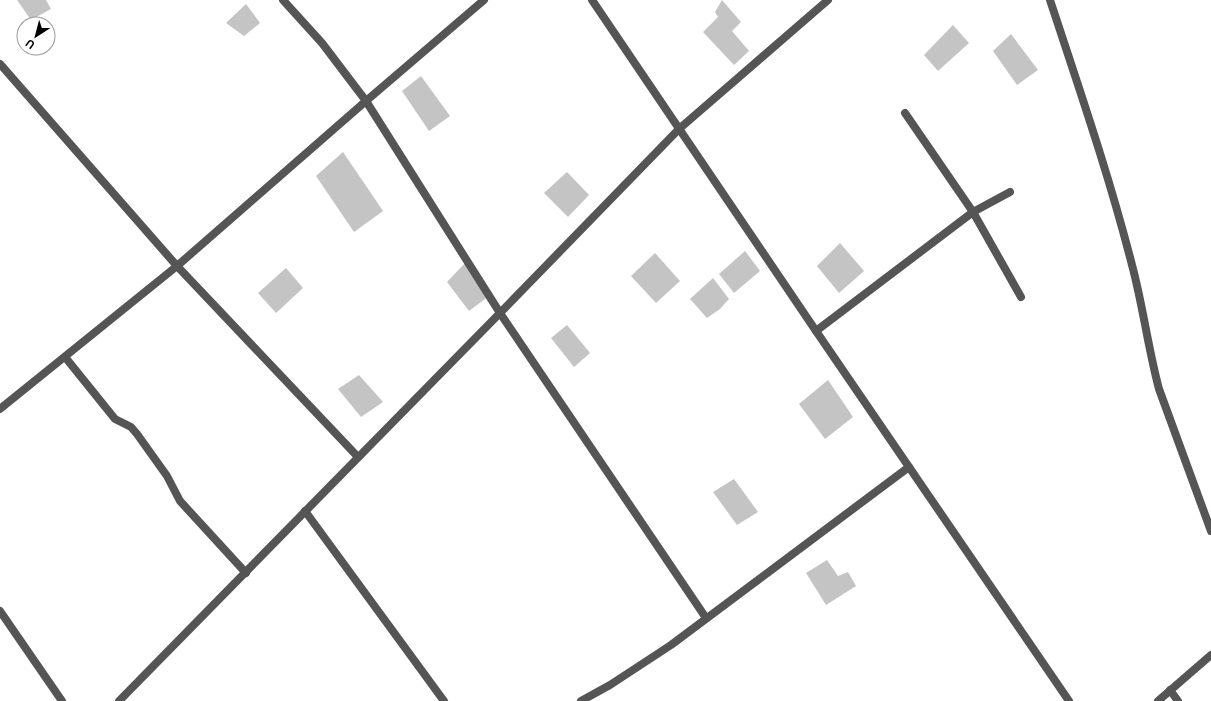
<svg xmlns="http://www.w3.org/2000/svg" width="1211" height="701" viewBox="0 0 1211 701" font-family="Inter,sans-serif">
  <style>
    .building { fill: #c4c4c4 }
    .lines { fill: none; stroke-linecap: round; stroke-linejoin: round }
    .minor { stroke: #555; stroke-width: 8 }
  </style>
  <rect width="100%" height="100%" fill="#fff"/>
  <!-- building -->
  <g class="building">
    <path d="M17,0H46L51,9L31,20Z"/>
    <path d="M722,0L741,22L732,31L749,51L734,65L703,32L718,17L715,12Z"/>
    <path d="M246,4L260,23L244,36L226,23Z"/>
    <path d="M953,25L969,43L938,71L924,55Z"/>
    <path d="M1011,34L1038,70L1017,85L993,51Z"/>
    <path d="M421,76L450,116L429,131L402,91Z"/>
    <path d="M343,152L383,211L354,232L316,176Z"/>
    <path d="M567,172L589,195L568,217L544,193Z"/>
    <path d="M840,243L864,271L839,293L817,266Z"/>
    <path d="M745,251L760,271L734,293L719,274Z"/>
    <path d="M655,253L680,281L656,303L631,276Z"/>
    <path d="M467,261L489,296L469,311L447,282Z"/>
    <path d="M286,268L303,288L276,313L258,293Z"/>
    <path d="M713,278L729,299L720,309L707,318L690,299Z"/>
    <path d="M567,325L590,353L574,367L551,338Z"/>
    <path d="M359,375L383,402L361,417L338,389Z"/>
    <path d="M828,380L853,417L825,439L799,404Z"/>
    <path d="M734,479L758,512L737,525L713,492Z"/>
    <path d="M827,560L838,576L848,572L856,586L826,605L806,573Z"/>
  </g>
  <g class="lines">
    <!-- minor -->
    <g class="minor">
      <path d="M283,0L322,43L366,101L500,313L706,618"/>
      <path d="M592,0L816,331L1069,701"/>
      <path d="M1050,0C1079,88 1109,175 1132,265C1143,306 1148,348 1159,389L1211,531"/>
      <path d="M0,64L177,266L358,457"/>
      <path d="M905,113L973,212L1021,297"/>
      <path d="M816,331L973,212L1010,192"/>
      <path d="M65,357L115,419L131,427L137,434L167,476L180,501L246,573"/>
      <path d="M0,409L177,266L366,101L484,0"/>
      <path d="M305,511L444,701"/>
      <path d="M0,611L62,701"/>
      <path d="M1170,690L1178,701"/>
      <path d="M119,701L500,313L679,129L828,0"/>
      <path d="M581,701L610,685L671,645L909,467"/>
      <path d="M1158,701L1211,655"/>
    </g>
  </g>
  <!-- north arrow -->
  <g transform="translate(36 36) rotate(216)"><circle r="19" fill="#ffffff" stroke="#999999"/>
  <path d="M0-3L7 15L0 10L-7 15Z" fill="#000000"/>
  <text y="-6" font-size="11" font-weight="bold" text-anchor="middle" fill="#000000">U</text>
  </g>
</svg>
